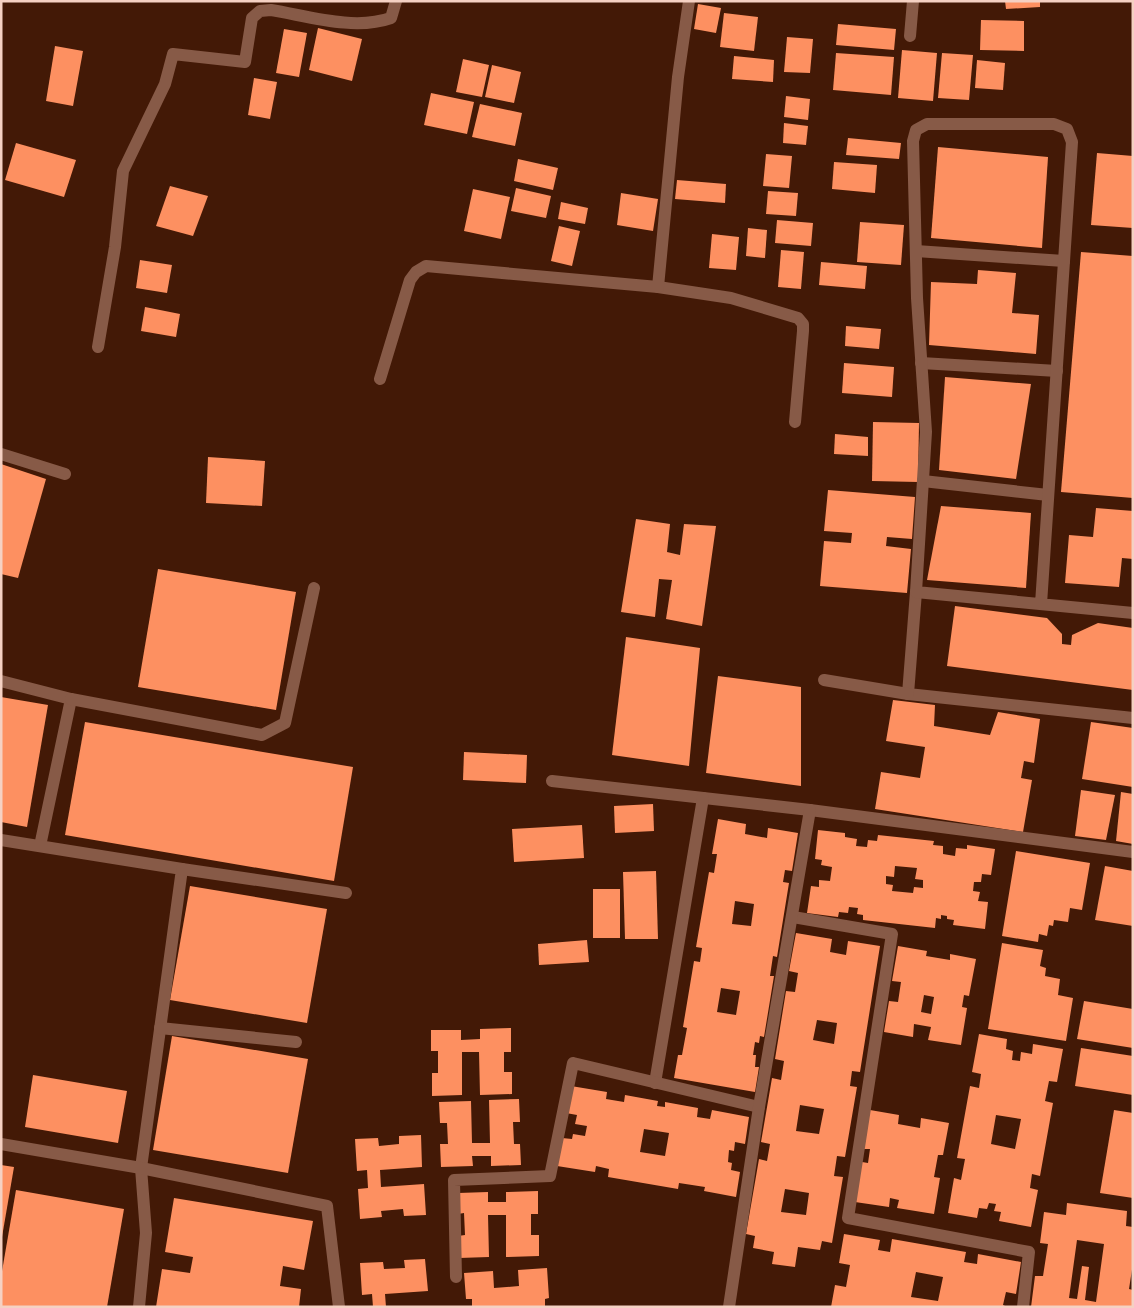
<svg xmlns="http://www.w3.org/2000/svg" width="1134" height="1308" viewBox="0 0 1134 1308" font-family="Inter,sans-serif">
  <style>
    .building { fill: #fd9061; fill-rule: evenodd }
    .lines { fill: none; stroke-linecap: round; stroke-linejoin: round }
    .minor { stroke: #875a47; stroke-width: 12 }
  </style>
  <rect width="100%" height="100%" fill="#431906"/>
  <!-- building -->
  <g class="building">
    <path d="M1005,1H1040V7L1006,9Z"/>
    <path d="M698,4L721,8L716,33L694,29Z"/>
    <path d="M724,13L758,17L754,51L720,47Z"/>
    <path d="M981,20L1024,21V51L980,50Z"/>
    <path d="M838,24L896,29L894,50L836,45Z"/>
    <path d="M318,28L362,39L352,81L309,70Z"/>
    <path d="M284,29L307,33L299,77L276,73Z"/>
    <path d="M787,37L813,39L810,73L784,72Z"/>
    <path d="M55,46L83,51L73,106L46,101Z"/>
    <path d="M902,50L937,53L933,101L898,98Z"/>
    <path d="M836,53L894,57L891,95L833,90Z"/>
    <path d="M942,53L973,55L969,100L938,98Z"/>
    <path d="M734,56L774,60L773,82L732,79Z"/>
    <path d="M463,59L489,65L482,97L456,92Z"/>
    <path d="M977,60L1005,63L1003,90L975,88Z"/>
    <path d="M492,65L521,72L514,103L485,97Z"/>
    <path d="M254,78L277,82L270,119L248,115Z"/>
    <path d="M431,93L474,102L467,134L424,125Z"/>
    <path d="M786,96L810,99L808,120L784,117Z"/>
    <path d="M480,104L522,113L515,146L472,137Z"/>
    <path d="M784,123L808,126L806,145L783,143Z"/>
    <path d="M848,138L901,143L899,159L846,155Z"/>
    <path d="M16,143L76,160L64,197L5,180Z"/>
    <path d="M938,147L1048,157L1042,248L931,238Z"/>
    <path d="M1097,153L1133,156V228L1091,225Z"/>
    <path d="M766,154L792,156L789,188L763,186Z"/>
    <path d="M518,159L558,168L553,190L514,181Z"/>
    <path d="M834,162L877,165L875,193L832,189Z"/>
    <path d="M677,180L726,184L725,203L675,199Z"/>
    <path d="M170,186L208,196L193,236L156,226Z"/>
    <path d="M516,188L551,196L546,218L511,211Z"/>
    <path d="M473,189L510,197L501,239L464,231Z"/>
    <path d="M768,191L798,193L796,216L766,214Z"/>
    <path d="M621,193L658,199L653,231L617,225Z"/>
    <path d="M561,202L588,208L585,224L558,219Z"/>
    <path d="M777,220L813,223L811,246L775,243Z"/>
    <path d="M860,222L904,225L901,265L857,262Z"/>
    <path d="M559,226L580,231L572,266L551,261Z"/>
    <path d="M748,228L767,230L765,258L746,256Z"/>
    <path d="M712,234L739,237L736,270L709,268Z"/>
    <path d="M781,250L804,252L801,289L778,287Z"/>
    <path d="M1081,252L1133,256V498L1061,492Z"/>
    <path d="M140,260L172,265L167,293L136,288Z"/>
    <path d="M821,262L867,266L865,289L819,285Z"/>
    <path d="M978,270L1016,273L1012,313L1039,315L1036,354L929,345L931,282L977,284Z"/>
    <path d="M145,307L180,314L176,337L141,331Z"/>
    <path d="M846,326L881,329L879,349L845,346Z"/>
    <path d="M844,363L894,367L892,397L842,393Z"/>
    <path d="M945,377L1031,384L1016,479L939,470Z"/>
    <path d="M873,422L919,423L918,482L872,481Z"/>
    <path d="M835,434L868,437V456L834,454Z"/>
    <path d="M208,457L265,461L262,506L206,503Z"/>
    <path d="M1,464L46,479L18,578L1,574Z"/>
    <path d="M828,490L915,497L912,539L887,537L886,546L911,549L907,593L820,586L824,541L851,543L852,533L824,531Z"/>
    <path d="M941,506L1031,513L1026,588L927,580Z"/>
    <path d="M1096,508L1133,511V559L1122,558L1119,587L1065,583L1069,535L1093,537Z"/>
    <path d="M636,519L670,524L667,552L680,555L684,524L716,526L702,626L666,619L672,580L659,579L655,617L621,612Z"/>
    <path d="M158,569L296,592L276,710L138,687Z"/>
    <path d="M955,606L1047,618L1062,634V644L1071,645L1072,635L1098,623L1133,628V690L947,666Z"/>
    <path d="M626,637L700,648L689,766L612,755Z"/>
    <path d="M718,676L801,687V786L706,773Z"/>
    <path d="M1,697L48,705L27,827L1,822Z"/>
    <path d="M893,700L935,705L934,726L990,735L998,712L1040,719L1034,763L1024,761L1021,778L1032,780L1023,832L875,809L881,772L920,778L925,747L886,741Z"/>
    <path d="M85,722L353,767L334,881L65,835Z"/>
    <path d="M1091,722L1133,728V787L1082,779Z"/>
    <path d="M464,752L527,755L526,783L463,780Z"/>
    <path d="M1081,790L1115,795L1106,840L1075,836Z"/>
    <path d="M1121,792L1133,794V844L1116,841Z"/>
    <path d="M653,804L654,831L615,833L614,806Z"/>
    <path d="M718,819L746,824L745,834L767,838L768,828L798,833L792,871L785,870L783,882L789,883L777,957L773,956L770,976H774L764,1037L760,1036L759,1043L755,1042L753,1055H756L755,1067H759L755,1092L674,1078L678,1055H682L687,1028L683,1027L694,961L700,962L702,948L696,947L709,872L714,873L717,854H712ZM735,901L754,904L751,926L732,924ZM721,988L740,991L736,1015L717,1012Z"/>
    <path d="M582,825L584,858L514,862L512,829Z"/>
    <path d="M818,830L845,833V837L857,839L856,846L867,847L868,840L877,841L878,835L934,841L933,845L943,846V854L955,856L956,848L967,849V845L995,849L991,875L982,874L981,882H974L973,891L980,892L978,901L988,902L985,929L953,925L954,920L947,919V916L941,915V919L936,918L935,928L863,920V915L857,914L858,908L849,907L848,913L839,912L838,917L807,913L811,886L819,887V880L830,881L832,867L821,865L822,860L815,859ZM895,866L917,868L915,879L923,880V888L914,887L913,893L892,891L893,885L886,884V876L894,877Z"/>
    <path d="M1016,851L1090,863L1082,910L1070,908L1068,922L1054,920L1053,926L1049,925L1047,936L1039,934L1038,942L1002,936Z"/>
    <path d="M1105,866L1133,871V926L1095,920Z"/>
    <path d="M656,871L658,939H625L623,872Z"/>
    <path d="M190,886L327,909L307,1023L170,1000Z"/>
    <rect x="593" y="889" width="27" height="49"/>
    <path d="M796,933L832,939L830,952L846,955L848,941L880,946L860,1072L852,1071L850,1086L857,1087L845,1157L837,1156L834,1176L843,1177L832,1243L822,1241L820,1250L798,1247L795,1267L772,1264L774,1252L753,1248L755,1236L746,1234L759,1159L767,1161L770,1144L761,1142L772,1078L781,1080L784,1061L775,1059L786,991L795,992L798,973L789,971ZM817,1020L837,1023L834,1044L813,1040ZM800,1105L824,1109L819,1134L796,1131ZM785,1189L809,1193L806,1215L781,1212Z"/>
    <path d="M587,940L589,962L539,965L538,944Z"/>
    <path d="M1002,943L1043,950L1040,966L1046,968L1045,976L1060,979L1058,995L1073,998L1066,1041L988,1029Z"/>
    <path d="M898,946L927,951L926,956L950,960V954L976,959L969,996L964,995L962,1007L967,1008L961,1045L928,1040L931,1027L914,1024L913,1037L884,1032L889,1001L898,1002L901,982L892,981ZM924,995L934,997L931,1014L921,1012Z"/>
    <path d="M1084,1001L1133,1009V1048L1077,1039Z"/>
    <path d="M511,1028V1052H504V1072H512V1094L480,1095L479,1052H462V1095L432,1096V1073H438V1051H431V1030H461V1040L480,1039V1029Z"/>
    <path d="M979,1034L1007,1039L1006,1049L1013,1051L1012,1060L1020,1061L1021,1052L1032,1054L1033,1044L1063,1049L1057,1082L1049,1081L1045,1101L1053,1103L1040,1176L1032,1174L1030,1188L1038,1190L1031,1227L999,1221L1001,1212L994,1211L996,1204L989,1203L987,1209L979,1208L977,1218L948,1213L954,1178L961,1180L965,1159L957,1158L970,1086L979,1088L981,1074L972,1072ZM996,1115L1021,1119L1015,1149L991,1144Z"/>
    <path d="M172,1036L308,1059L288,1173L153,1150Z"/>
    <path d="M1081,1048L1133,1056V1095L1075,1086Z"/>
    <path d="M33,1075L127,1091L118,1143L25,1127Z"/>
    <path d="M571,1086L607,1092L606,1099L624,1102L625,1095L658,1101L657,1106L665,1107V1102L698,1108L697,1117L710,1119L712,1110L749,1117L745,1144L735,1142L734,1151L729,1150L728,1162L732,1163L731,1170L740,1172L736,1197L704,1191L705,1187L679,1183L678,1189L608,1177L609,1169L596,1166L595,1172L557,1166L562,1138L572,1139L573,1134L585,1136L587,1126L575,1124L577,1115L566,1113ZM644,1129L669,1133L665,1156L640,1152Z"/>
    <path d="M519,1099L520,1122H513L514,1144H520L521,1165L491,1166V1156H472L473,1166L441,1167L440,1144H448L447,1123H440L439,1102L471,1101L472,1143H490L489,1100Z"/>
    <path d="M870,1110L899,1115L898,1124L920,1128L921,1118L949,1123L943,1155H938L934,1177L940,1178L934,1214L897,1208L899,1200L890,1198L889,1207L855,1202L862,1162L868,1163L870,1149H864Z"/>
    <path d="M1114,1110L1133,1113V1198L1100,1193Z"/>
    <path d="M421,1135L422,1167L380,1170L381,1187L424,1184L426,1215L404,1216L403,1209L381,1211L382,1217L360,1219L358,1189L368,1188L367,1170L357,1171L355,1139L378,1138L379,1146L399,1144V1136Z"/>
    <path d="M1,1165L14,1167L2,1237H1Z"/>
    <path d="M16,1190L124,1209L107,1307L1,1306V1277Z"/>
    <path d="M538,1191V1214H531V1235H539V1256L506,1257V1215H488L489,1257L459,1258L458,1236L465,1235L464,1213L458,1214V1193L488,1192V1202H506V1192Z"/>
    <path d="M174,1198L313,1221L304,1270L283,1266L280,1286L301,1289L299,1307H156L162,1269L190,1273L193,1257L165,1252Z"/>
    <path d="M1067,1203L1127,1211L1126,1226L1133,1227V1263L1129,1289L1133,1290V1307H1031L1035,1276H1043L1048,1244L1040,1243L1044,1212L1066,1215ZM1077,1240L1104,1244L1096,1302L1085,1300L1089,1267L1082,1266L1077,1299L1069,1298Z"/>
    <path d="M844,1234L880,1240L878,1250L890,1252L892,1239L966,1252L964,1262L977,1264L978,1254L1021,1262L1016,1294L1006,1292L1003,1305L1007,1307H831L835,1285L846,1287L850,1265L839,1263ZM916,1272L943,1277L938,1301L911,1297Z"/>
    <path d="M425,1259L428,1291L385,1294L386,1307H373L372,1294L362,1295L360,1263L383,1262L384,1269L405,1268L404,1260Z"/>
    <path d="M547,1268L549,1298L545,1299V1307H472V1299H466L464,1273L493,1271L494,1288L519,1286L518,1270Z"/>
  </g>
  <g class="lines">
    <!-- minor -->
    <g class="minor">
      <path d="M910,36L913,1"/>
      <path d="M916,251L1064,261"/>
      <path d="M658,287L731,298L798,318L803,324V331L795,422"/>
      <path d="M98,347L115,247L123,171L165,84L173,54L245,62L252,18L260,11L271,10C308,16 354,31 391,18L396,1"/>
      <path d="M921,363L1057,371"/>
      <path d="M380,379L410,280L416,272L426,266L658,287L678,77L689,1"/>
      <path d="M1,454L65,474"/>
      <path d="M923,481L1048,495"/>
      <path d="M916,592L908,694L1133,718"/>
      <path d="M1041,604L1072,142L1067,129L1054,124H927L916,130L913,141L917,298L926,432L916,592L1133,613"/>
      <path d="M824,680L908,694"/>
      <path d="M1,681L71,699L40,846"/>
      <path d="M71,699L262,735L285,723L314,588"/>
      <path d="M552,781L810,810L1133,852"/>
      <path d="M1,840L182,869L141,1168L146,1233L139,1307"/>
      <path d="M182,869L346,893"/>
      <path d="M793,917L892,934L848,1218L1029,1252L1023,1307"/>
      <path d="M160,1028L296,1042"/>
      <path d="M655,1083L703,798"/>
      <path d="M1,1144L141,1168L327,1206L339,1307"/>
      <path d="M456,1277L454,1180L550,1176L573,1063L759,1107"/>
      <path d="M729,1307L759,1107L810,810"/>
    </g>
  </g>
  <!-- border -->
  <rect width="1134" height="1308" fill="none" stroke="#f5d1c3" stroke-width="5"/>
</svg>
